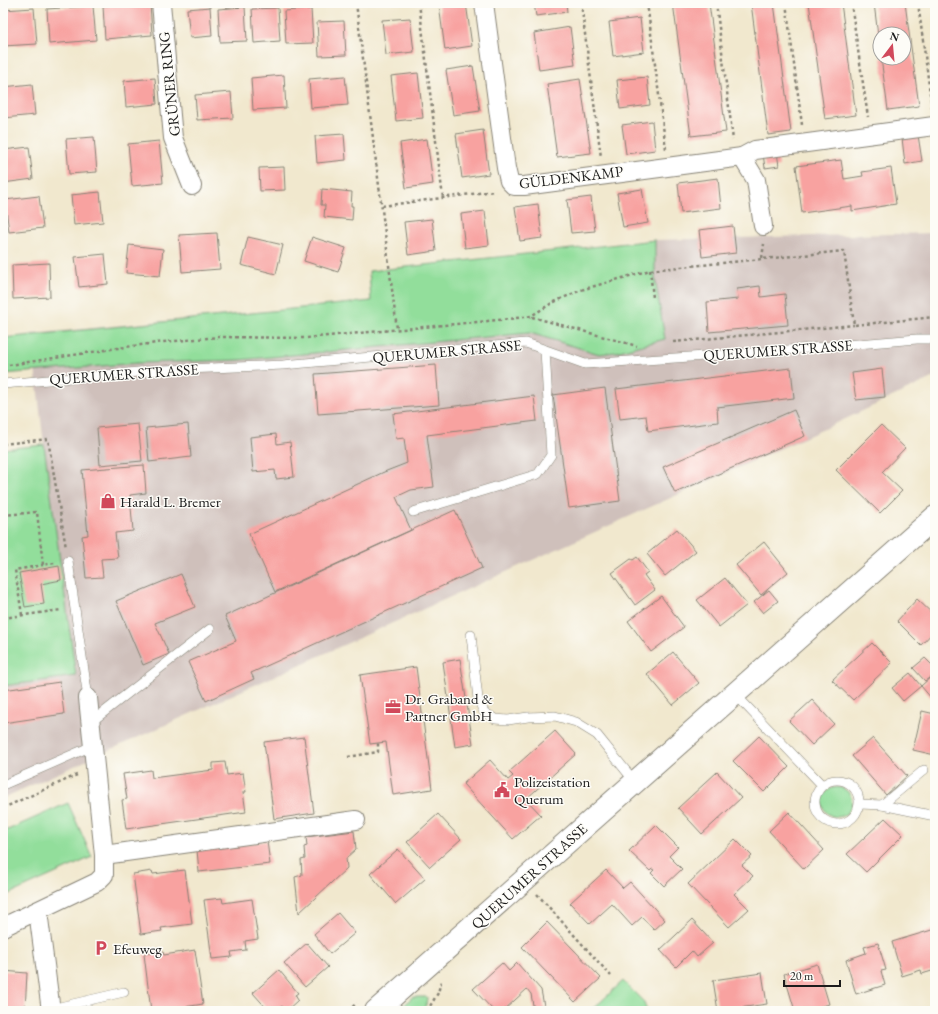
<svg xmlns="http://www.w3.org/2000/svg" width="938" height="1014" viewBox="0 0 938 1014" font-family="'EB Garamond',serif">
  <style>
    .industrial { fill: #cfc0bb }
    .green { fill: #92de9b; stroke: #577d5c }
    .building { fill: #f8a2a0 }
    .lines { fill: none; stroke-linecap: round; stroke-linejoin: round }
    .lane-casing { stroke: #868275; stroke-width: 10 }
    .street-casing { stroke: #868275; stroke-width: 20 }
    .secondary-casing { stroke: #868275; stroke-width: 24 }
    .path { stroke: #868275; stroke-width: 2.5; stroke-dasharray: 3 3; stroke-linecap: butt }
    .lane { stroke: #fff; stroke-width: 9 }
    .street { stroke: #fff; stroke-width: 18 }
    .secondary { stroke: #fff; stroke-width: 22 }
    .labels { text-anchor: middle; dominant-baseline: central; stroke-width: 3; stroke-linejoin: round; paint-order: stroke }
    .street-label { font-size: 15px; fill: #1c1c1c; stroke: #fdfcf7 }
    .poi-label { font-size: 15px; fill: #1c1c1c; stroke: #fdfcf7; text-anchor: start }
  </style>
  <rect width="100%" height="100%" fill="#fdfcf7"/>
  <filter id="ink" filterUnits="userSpaceOnUse"><feTurbulence type="fractalNoise" baseFrequency=".025" numOctaves="2"/><feDisplacementMap in="SourceGraphic" scale="8" xChannelSelector="R" yChannelSelector="G"/><feConvolveMatrix kernelMatrix="1 2 1 2 8 2 1 2 1" color-interpolation-filters="sRGB"/></filter>
  <filter id="wash" filterUnits="userSpaceOnUse"><feTurbulence type="fractalNoise" baseFrequency=".012" numOctaves="4" result="noise"/><feDisplacementMap in="SourceGraphic" scale="16" xChannelSelector="R" yChannelSelector="G"/><feGaussianBlur stdDeviation="0.9" result="paint"/><feColorMatrix in="noise" values="0 0 0 0 0 0 0 0 0 0 0 0 0 0 0 0 0 1.4 0 .05"/><feComposite in="paint" operator="in"/></filter>
  <g filter="url(#wash)">
    <rect width="100%" height="100%" fill="#f1e8ce"/>
    <!-- industrial -->
    <path class="industrial" d="M935,233V376L926,381L824,429L3,798V686L76,676L44,445L31,334L371,301L369,271L655,240Z"/>
    <!-- green -->
    <g class="green">
      <path d="M655,240V278L665,339L616,352L599,354L530,333L239,360L139,363L3,374V338L371,301L369,271Z"/>
      <path d="M44,445L76,676L3,686V449Z"/>
      <circle cx="837" cy="802" r="15"/>
      <path d="M68,803L92,857L3,897V832Z"/>
      <path d="M623,981L644,1002L647,1011H591Z"/>
      <path d="M412,997H427L426,1005L422,1011H399Z"/>
    </g>
    <g id="blocks">
      <!-- building -->
      <g class="building">
        <path d="M150,3L152,35L105,39L103,6Z"/>
        <path d="M454,3H466L472,46L445,50L439,5Z"/>
        <path d="M534,3H566L567,12L536,16Z"/>
        <path d="M606,3H622V4L606,6Z"/>
        <path d="M673,3H709L726,132L691,136Z"/>
        <path d="M751,3H774L791,132L768,135Z"/>
        <path d="M809,3H841L856,115L825,119Z"/>
        <path d="M874,3H905L919,106L888,110L881,58H904V34H880L879,44Z"/>
        <path d="M93,6L96,40L49,44L47,9Z"/>
        <path d="M210,7L212,36L190,38L187,9Z"/>
        <path d="M245,7L247,41L220,42L218,9Z"/>
        <path d="M34,8L37,44L3,46V10Z"/>
        <path d="M278,8L280,41L254,43L252,9Z"/>
        <path d="M311,9L313,43L286,44L284,11Z"/>
        <path d="M410,18L414,52L386,55L382,20Z"/>
        <path d="M640,18L644,52L613,56L609,22Z"/>
        <path d="M344,21L346,55L319,56L317,22Z"/>
        <path d="M570,27L575,65L539,70L534,33Z"/>
        <path d="M473,66L480,111L453,115L446,70Z"/>
        <path d="M418,73L423,118L396,121L391,76Z"/>
        <path d="M284,75L286,108L253,110L251,78Z"/>
        <path d="M345,76L348,105L311,108L309,79Z"/>
        <path d="M647,77L650,105L620,109L617,80Z"/>
        <path d="M155,78L157,104L126,107L124,81Z"/>
        <path d="M580,79L591,153L557,157L547,84Z"/>
        <path d="M32,84L35,115L3,118V87Z"/>
        <path d="M231,92L233,118L197,120L195,95Z"/>
        <path d="M652,121L655,150L626,154L622,125Z"/>
        <path d="M483,130L489,174L462,178L456,134Z"/>
        <path d="M344,134L346,160L317,163L315,136Z"/>
        <path d="M918,135L922,161L905,164L902,138Z"/>
        <path d="M94,137L97,172L69,174L66,139Z"/>
        <path d="M427,139L433,184L406,188L400,143Z"/>
        <path d="M159,141L163,183L132,186L128,144Z"/>
        <path d="M29,147L33,179L3,183V150Z"/>
        <path d="M777,152L779,166L765,168L763,154Z"/>
        <path d="M841,160L844,179L863,176L862,172L891,168L896,204L852,211V206L802,213L796,166Z"/>
        <path d="M284,167L285,190L260,191L259,168Z"/>
        <path d="M718,178L721,208L681,213L678,183Z"/>
        <path d="M322,189L352,192L351,206H353L352,220L324,217L325,205H321Z"/>
        <path d="M642,189L648,223L623,227L617,193Z"/>
        <path d="M100,192L103,222L74,225L71,195Z"/>
        <path d="M39,196L43,228L9,232L5,200Z"/>
        <path d="M591,197L595,231L571,233L567,200Z"/>
        <path d="M538,204L542,238L520,241L515,207Z"/>
        <path d="M485,211L489,245L465,248L461,214Z"/>
        <path d="M432,219L436,251L408,255L404,222Z"/>
        <path d="M733,226L736,253L702,257L699,230Z"/>
        <path d="M217,233L220,269L182,272L179,235Z"/>
        <path d="M248,237L283,245L276,274L241,265Z"/>
        <path d="M312,237L346,248L338,272L304,261Z"/>
        <path d="M129,245L163,249L160,276L126,273Z"/>
        <path d="M105,254L108,284L79,287L75,257Z"/>
        <path d="M49,263L50,297L13,299L12,265Z"/>
        <path d="M760,286L761,297L785,294L788,325L709,332L707,302L738,299L737,289Z"/>
        <path d="M436,365L439,405L318,414L315,374Z"/>
        <path d="M791,368L794,398L717,407L718,422L648,431L646,416L620,419L616,389Z"/>
        <path d="M882,369L885,397L856,400L852,373Z"/>
        <path d="M605,388L620,501L569,508L553,395Z"/>
        <path d="M534,396L537,421L427,435L434,487L411,490L396,497L411,530L275,592L249,534L384,472L407,463L404,438L396,439L393,414Z"/>
        <path d="M794,410L805,436L675,493L663,467Z"/>
        <path d="M138,424L142,461L100,465L97,428Z"/>
        <path d="M188,424L191,457L149,462L146,428Z"/>
        <path d="M881,425L905,448L882,472L902,491L880,513L836,470Z"/>
        <path d="M276,434L277,444L290,442L294,477L276,479L275,470L253,472L250,437Z"/>
        <path d="M144,465L146,493L130,495L133,531L115,533L118,558L101,559L103,577L86,578L82,536L88,535L82,470Z"/>
        <path d="M455,510L482,568L251,673L254,679L206,701L188,662L236,641L225,616Z"/>
        <path d="M677,529L696,551L665,576L647,554Z"/>
        <path d="M764,542L788,572L761,595L736,565Z"/>
        <path d="M637,557L648,572L644,575L655,590L635,605L612,573L631,559L633,560Z"/>
        <path d="M59,566L61,580L41,584L44,604L25,607L19,573Z"/>
        <path d="M181,574L195,607L155,623L169,654L143,665L116,601Z"/>
        <path d="M725,578L747,605L719,627L697,600Z"/>
        <path d="M769,590L778,601L763,613L754,602Z"/>
        <path d="M661,596L684,627L651,652L628,621Z"/>
        <path d="M917,599L935,616V630L921,645L897,621Z"/>
        <path d="M872,643L892,663L853,700L832,680Z"/>
        <path d="M673,652L699,683L673,705L647,674Z"/>
        <path d="M925,658L935,668V696L932,699L921,686L933,675L925,681L913,668Z"/>
        <path d="M460,659L473,744L455,747L443,662Z"/>
        <path d="M416,667L432,789L393,795L386,742L370,744L360,675Z"/>
        <path d="M910,673L921,686L903,701L892,688Z"/>
        <path d="M60,682L64,714L3,723V690Z"/>
        <path d="M812,700L834,724L812,745L789,721Z"/>
        <path d="M922,711L935,714V755L913,750Z"/>
        <path d="M555,731L576,754L526,799L541,815L513,839L463,784L490,760L508,780L513,776L509,772Z"/>
        <path d="M759,736L789,767L764,792L733,761Z"/>
        <path d="M304,737L314,813L274,819L264,742Z"/>
        <path d="M873,738L907,776L886,795L852,756Z"/>
        <path d="M225,762L227,775L243,773L246,792H243L246,812L126,829L122,800L127,799L123,774L151,770L152,778L213,770V763Z"/>
        <path d="M717,772L741,798L702,834L678,808Z"/>
        <path d="M789,812L824,850L804,869L769,831Z"/>
        <path d="M438,814L461,839L430,867L407,842Z"/>
        <path d="M885,818L903,835L866,872L847,854Z"/>
        <path d="M656,825L678,847L669,856L682,869L664,886L651,873L654,870L652,869L650,871L629,851Z"/>
        <path d="M354,831L356,849L346,858L347,868L299,913L295,877L302,875L301,860L305,859L304,847L307,846L306,837Z"/>
        <path d="M735,839L752,856L742,865L753,876L734,894L749,909L729,927L688,884Z"/>
        <path d="M267,841L270,864L199,872L197,850Z"/>
        <path d="M398,849L425,879L396,904L370,874Z"/>
        <path d="M185,870L192,924L161,928L162,931L141,934L133,874L152,871L153,874Z"/>
        <path d="M606,870L623,888L630,882L665,920L654,930L642,917L632,926L612,904L590,924L570,903Z"/>
        <path d="M222,898L223,903L252,899L258,939L245,941L246,950L231,952L232,957L212,959L204,900Z"/>
        <path d="M338,913L355,933L330,954L314,934Z"/>
        <path d="M692,920L713,943L697,957L692,951L676,967L660,950Z"/>
        <path d="M547,922L601,978L575,1002L522,947Z"/>
        <path d="M935,929V970L922,974L921,970L902,976L892,942Z"/>
        <path d="M307,943L328,967L305,987L284,963Z"/>
        <path d="M878,943L886,970L881,971L885,985L856,994L846,960L866,953L864,947Z"/>
        <path d="M195,950L203,1004L172,1009V1011H151L144,954L163,952L164,955Z"/>
        <path d="M502,963L509,971L517,963L541,990L545,1011H534L531,994L527,989L503,1011H494L473,989Z"/>
        <path d="M817,964L829,1004L806,1011H795L784,974Z"/>
        <path d="M279,970L298,993L295,995L298,1000L286,1011L282,1006L276,1011H269L253,993Z"/>
        <path d="M3,971L27,973L25,1011H3Z"/>
        <path d="M762,973L767,1004L718,1011L713,980Z"/>
      </g>
    </g>
  </g>
  <g filter="url(#ink)">
    <use href="#blocks" fill-opacity="0" stroke="#868275" stroke-width="1"/>
    <g class="lines">
      <defs>
        <g id="lane">
          <path d="M3,384L161,370L283,365L526,343L585,364L750,353L917,339H935"/>
          <path d="M413,512L538,474L551,455L545,350"/>
          <path d="M68,561L88,698"/>
          <path d="M471,635L478,699L484,712L495,719L508,720L528,717L555,716L576,722L597,735L635,782"/>
          <path d="M735,694L822,785"/>
          <path d="M90,723L210,629"/>
          <circle cx="837" cy="802" r="22"/>
          <path d="M3,785L92,746"/>
          <path d="M860,804L882,805L935,816"/>
          <path d="M882,805L924,770"/>
          <path d="M51,1009L124,992"/>
        </g>
        <g id="street">
          <path d="M161,3L173,138L192,186"/>
          <path d="M484,3L506,168L509,181L514,186H524L742,157L755,150L934,126"/>
          <path d="M742,157L756,180L763,226"/>
          <path d="M104,855L356,820"/>
          <path d="M38,911L51,1011"/>
          <path d="M3,927L97,882L104,875V855L88,698"/>
        </g>
        <path id="secondary" d="M376,1011L935,517"/>
      </defs>
      <!-- lane casing -->
      <use href="#lane" class="lane-casing"/>
      <!-- street casing -->
      <use href="#street" class="street-casing"/>
      <!-- secondary casing -->
      <use href="#secondary" class="secondary-casing"/>
      <!-- path -->
      <g class="path">
        <path d="M356,3L397,329"/>
        <path d="M419,3L443,198"/>
        <path d="M581,3L601,157"/>
        <path d="M647,3L666,149"/>
        <path d="M716,3L733,140"/>
        <path d="M786,3L802,125"/>
        <path d="M851,3L868,117"/>
        <path d="M918,3L932,108"/>
        <path d="M382,206L494,191"/>
        <path d="M762,258L764,244"/>
        <path d="M650,270L653,298"/>
        <path d="M532,317L637,346"/>
        <path d="M673,342L854,325"/>
        <path d="M3,366L118,348L164,342L219,337L306,338L509,319L531,316L552,303L581,290L650,270L844,251L854,325L935,317"/>
        <path d="M3,444L48,439L66,548"/>
        <path d="M3,515L37,512L43,565L55,563"/>
        <path d="M22,615L15,570L43,565"/>
        <path d="M3,618L61,610"/>
        <path d="M348,757L378,752V743"/>
        <path d="M3,808L77,775"/>
        <path d="M537,894L611,976"/>
        <path d="M348,1011L357,1003"/>
        <path d="M427,1011L438,993L441,981"/>
      </g>
      <!-- lane -->
      <use href="#lane" class="lane"/>
      <!-- street -->
      <use href="#street" class="street"/>
      <!-- secondary -->
      <use href="#secondary" class="secondary"/>
    </g>
  </g>
  <!-- icons -->
  <defs>
    <symbol id="shop-bare" viewBox="-9 -9 18 18"><path d="M-5-2.5h2.3a2.7 3.5 0 0 1 5.4 0H5L5.5 6h-11ZM-1.5-2.5h3a1.5 2.3 0 0 0-3 0Z" fill="#d1495b" stroke="#fdfcf7" stroke-width="2.5" paint-order="stroke"/></symbol>
    <symbol id="office-bare" viewBox="-9 -9 18 18"><path d="M-6-3h4V-5.5h4V-3h4V5H-6ZM-1-4.5V-3h2v-1.5ZM-6 0V1H6V0Z" fill="#d1495b" stroke="#fdfcf7" stroke-width="2.5" paint-order="stroke"/></symbol>
    <symbol id="civic-bare" viewBox="-9 -9 18 18"><path d="M-.6-6.5H3V-4.5H.6V-3L4-1V1h2V6H-6V1h2V-1L-.6-3ZM-1.2 2.5V6h2.4V2.5Z" fill="#d1495b" stroke="#fdfcf7" stroke-width="2.5" paint-order="stroke"/></symbol>
    <symbol id="parking-bare" viewBox="-9 -9 18 18"><path d="M-3.5-5.5H1a3.5 3.5 0 0 1 0 7H-1V5.5H-3.5ZM-1-3.4V-.6H.8a1.4 1.4 0 0 0 0-2.8Z" fill="#d1495b" stroke="#fdfcf7" stroke-width="2.5" paint-order="stroke"/></symbol>
  </defs>
  <g fill-rule="evenodd">
    <use href="#shop-bare" x="97" y="490" width="22" height="22"/>
    <use href="#office-bare" x="382" y="696" width="22" height="22"/>
    <use href="#civic-bare" x="491" y="779" width="22" height="22"/>
    <use href="#parking-bare" x="90" y="937" width="22" height="22"/>
  </g>
  <g class="labels">
    <!-- street labels -->
    <g class="street-label">
      <text transform="translate(169 84) rotate(-96)">GRÜNER RING</text>
      <text transform="translate(571 177) rotate(-7)">GÜLDENKAMP</text>
      <text transform="translate(778 350) rotate(-4)">QUERUMER STRASSE</text>
      <text transform="translate(447 351) rotate(-5)">QUERUMER STRASSE</text>
      <text transform="translate(124 374) rotate(-4)">QUERUMER STRASSE</text>
      <text transform="translate(529 876) rotate(-42)">QUERUMER STRASSE</text>
    </g>
    <!-- poi labels -->
    <g class="poi-label">
      <text x="120" y="501">Harald L. Bremer</text>
      <text x="405" y="698">Dr. Graband &amp;<tspan x="405" dy="17">Partner GmbH</tspan></text>
      <text x="514" y="781">Polizeistation<tspan x="514" dy="17">Querum</tspan></text>
      <text x="113" y="948">Efeuweg</text>
    </g>
  </g>
  <!-- margin -->
  <rect width="938" height="1014" fill="none" stroke="#fdfcf7" stroke-width="16"/>
  <!-- north arrow -->
  <g transform="translate(892 46) rotate(16)"><circle r="19" fill="#fdfcf7" stroke="#a3a29f"/>
  <path d="M0-3L7 15L0 10L-7 15Z" fill="#d1495b"/>
  <text y="-6" font-size="11" font-weight="bold" text-anchor="middle" fill="#1c1c1c">N</text>
  </g>
  <!-- scale -->
  <path d="M784 980v6h56v-6" fill="none" stroke="#1c1c1c" stroke-width="2"/>
  <text x="790" y="980" font-size="12" fill="#1c1c1c" stroke="#fdfcf7" stroke-width="3" paint-order="stroke">20 m</text>
</svg>
